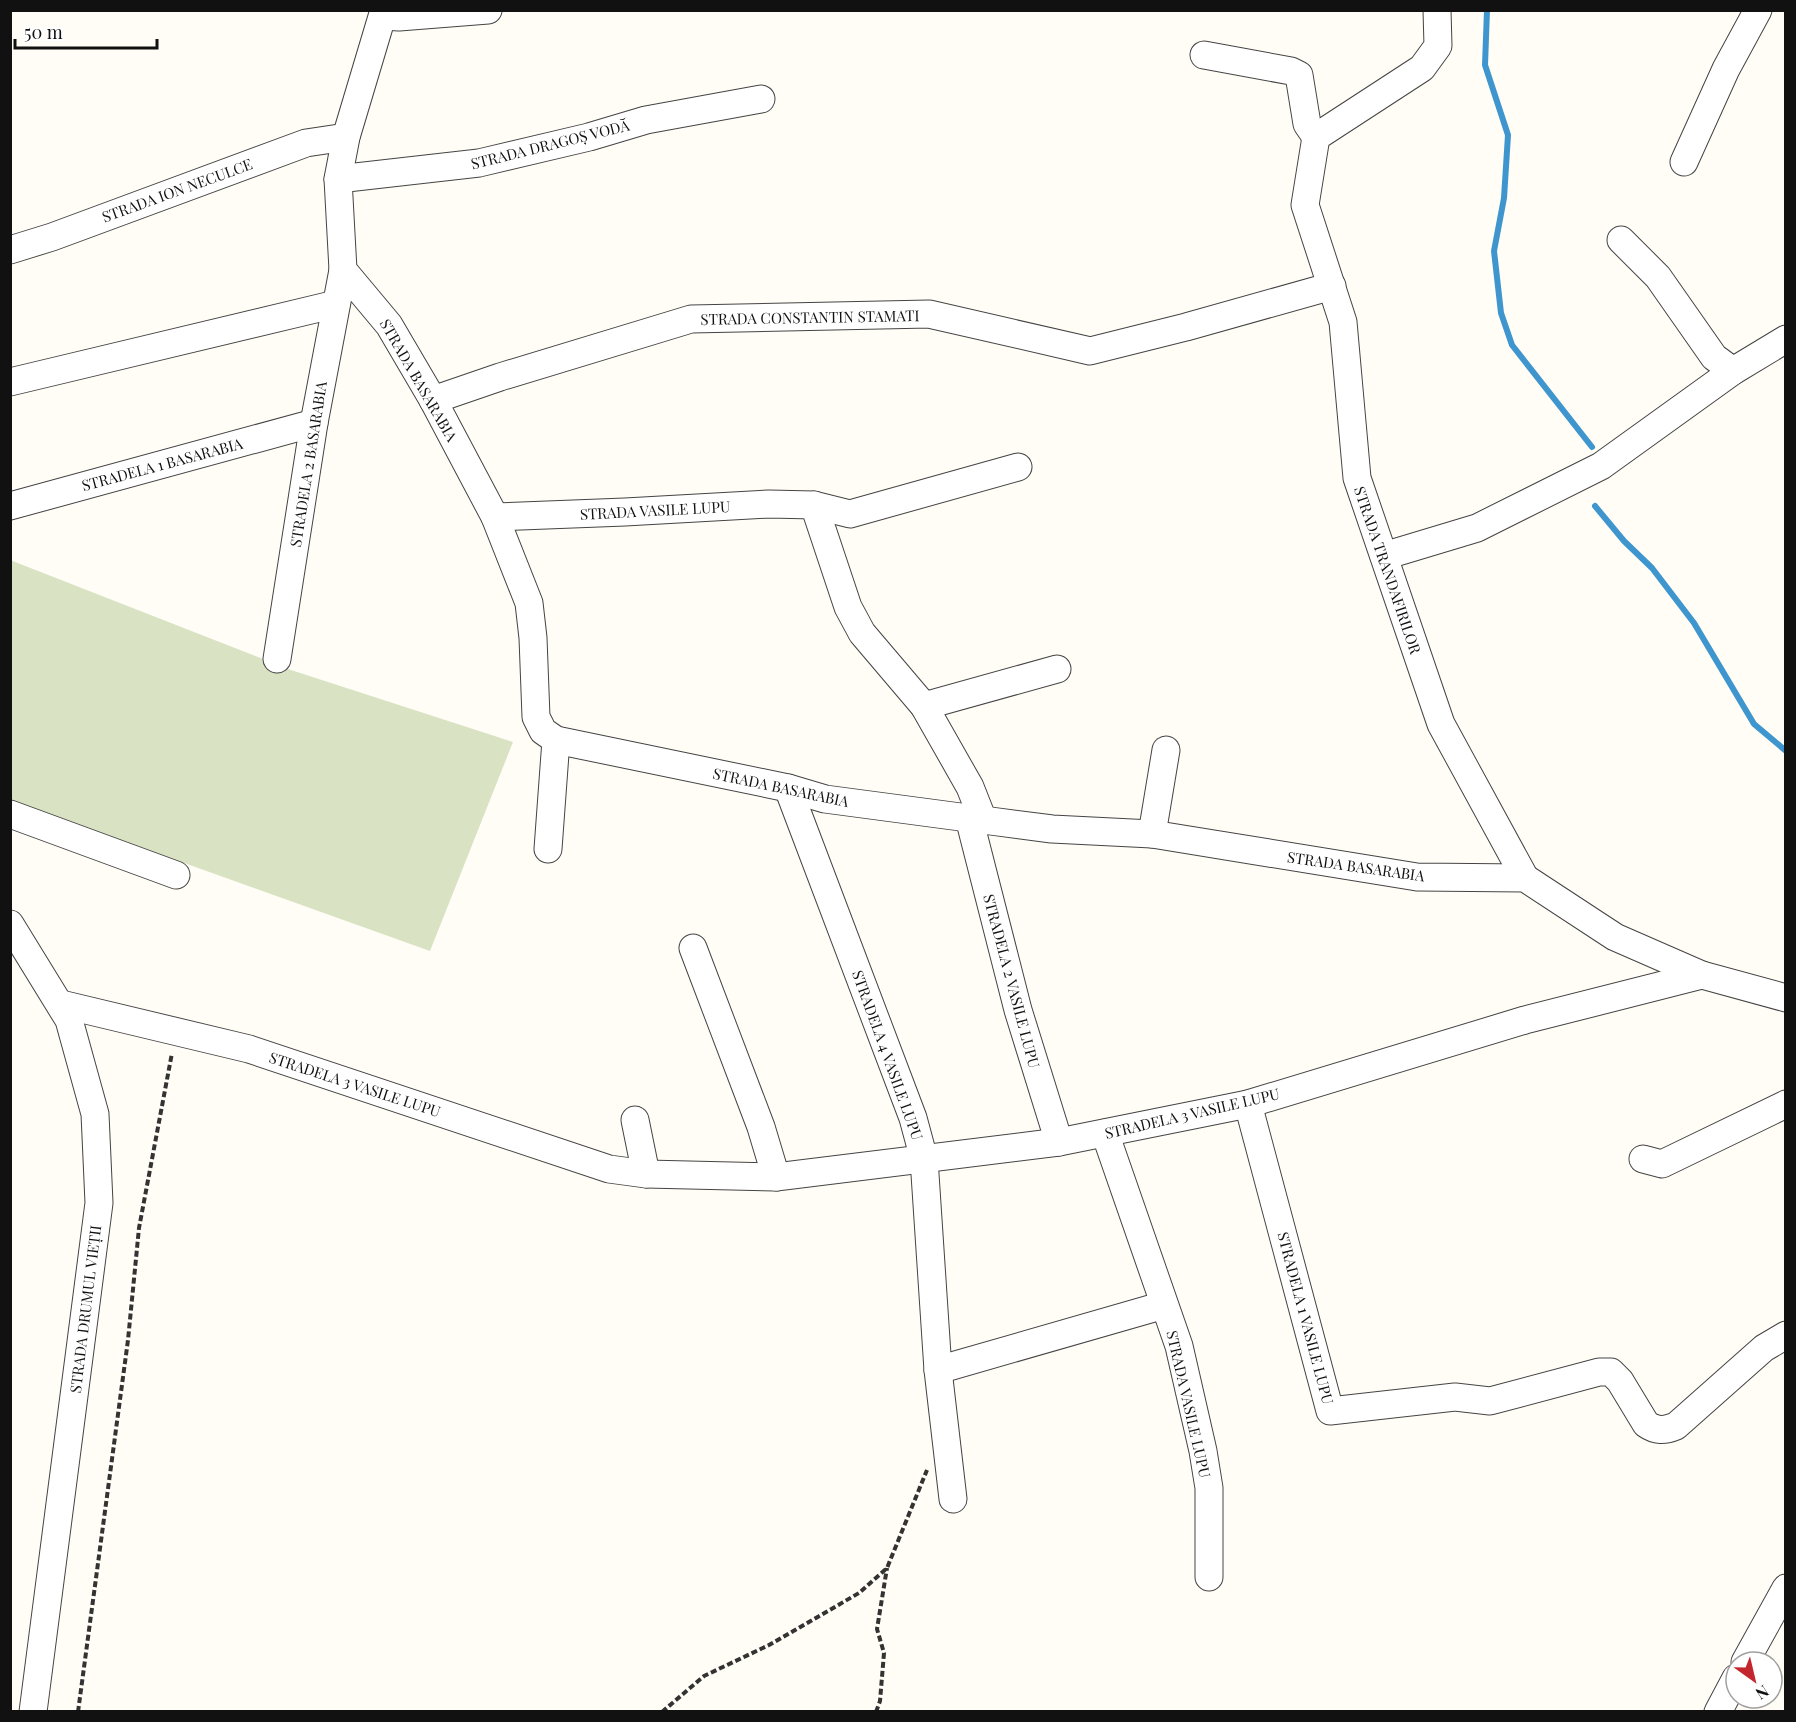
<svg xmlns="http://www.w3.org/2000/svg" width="1796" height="1722" viewBox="0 0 1796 1722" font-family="'Playfair Display',serif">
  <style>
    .cemetery { fill: #d9e3c4 }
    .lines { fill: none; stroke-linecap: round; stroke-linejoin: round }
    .stream { stroke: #3f96cf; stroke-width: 6 }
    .minor-casing { stroke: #444; stroke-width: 29 }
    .path { stroke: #333; stroke-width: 4; stroke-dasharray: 6 3; stroke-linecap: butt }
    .minor { stroke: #fff; stroke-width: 27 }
    .labels { text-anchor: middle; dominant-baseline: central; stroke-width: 6; stroke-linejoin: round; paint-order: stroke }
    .street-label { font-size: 15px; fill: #111; stroke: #fff }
  </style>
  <rect width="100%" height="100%" fill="#fffdf5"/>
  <!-- cemetery -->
  <path class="cemetery" d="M10,560L291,670L513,742L430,951L11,801Z"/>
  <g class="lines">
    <!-- stream -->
    <g class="stream">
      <path d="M1487,10L1485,65L1508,135L1504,198L1494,251L1501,313L1512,345L1592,447"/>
      <path d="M1595,506L1624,541L1652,568L1694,623L1754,724L1786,751"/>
    </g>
    <defs>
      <g id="minor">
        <path d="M384,10L346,137L338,179L343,270L389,325L433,400L495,517L529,603L533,638L536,717L543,731L556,740L788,788L825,799L983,820L1052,829L1152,834L1417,877L1525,878L1615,937L1702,975L1786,998"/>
        <path d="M1437,10L1438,46L1422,68L1316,137L1305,205L1343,322L1357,478L1441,724L1525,878"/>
        <path d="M383,16L399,17L488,10"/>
        <path d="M1204,55L1291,71L1299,75L1307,124L1316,137"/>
        <path d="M1684,162L1726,69L1758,10"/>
        <path d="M338,179L479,163L589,137L646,120L761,99"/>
        <path d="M1621,240L1658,277L1714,357L1733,371"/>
        <path d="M10,250L52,237L306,143L346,137"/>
        <path d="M10,382L336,304"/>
        <path d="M433,400L500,377L691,319L929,314L1090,351L1186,327L1332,286"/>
        <path d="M814,505L848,607L862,633L924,706L970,787L983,820"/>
        <path d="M10,506L314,423"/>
        <path d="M495,517L625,512L769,504L814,505L850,514L1018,467"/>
        <path d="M1384,556L1477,528L1601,466L1733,371L1786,339"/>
        <path d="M277,659L314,423L343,270"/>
        <path d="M924,706L1057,669"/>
        <path d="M788,788L913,1118L924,1159L938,1370L953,1499"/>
        <path d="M10,814L176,875"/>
        <path d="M969,818L1018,1010L1059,1142"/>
        <path d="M1152,834L1166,750"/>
        <path d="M548,849L556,740"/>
        <path d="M10,924L69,1020L95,1114L99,1203L33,1712"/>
        <path d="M693,948L761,1127L776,1177"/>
        <path d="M61,1004L249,1049L609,1169L646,1174L776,1177L1059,1142L1248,1104L1525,1020L1702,975"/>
        <path d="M1248,1104L1330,1411L1455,1397L1490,1401L1599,1372H1611L1620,1381L1646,1424C1656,1431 1664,1431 1676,1426L1764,1348L1786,1335"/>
        <path d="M635,1120L646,1174"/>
        <path d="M1105,1133L1179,1346L1203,1451L1209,1488V1577"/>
        <path d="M1643,1159L1662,1164L1786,1104"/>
        <path d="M938,1370L1164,1305"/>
        <path d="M1745,1662L1786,1588"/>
        <path d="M1718,1712L1736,1678"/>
      </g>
    </defs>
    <!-- minor casing -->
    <use href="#minor" class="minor-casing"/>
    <!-- path -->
    <g class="path">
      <path d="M78,1712L128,1340L139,1228L172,1053"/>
      <path d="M662,1712L704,1676L769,1645L859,1593L887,1568L927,1470"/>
      <path d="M876,1712L880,1701L884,1653L877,1629L887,1568"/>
    </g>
    <!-- minor -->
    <use href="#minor" class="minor"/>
  </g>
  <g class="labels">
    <!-- street labels -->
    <g class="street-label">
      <text transform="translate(550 144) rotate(-14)">STRADA DRAGOȘ VODĂ</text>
      <text transform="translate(177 190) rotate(-20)">STRADA ION NECULCE</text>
      <text transform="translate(810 317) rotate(-1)">STRADA CONSTANTIN STAMATI</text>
      <text transform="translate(419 380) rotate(60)">STRADA BASARABIA</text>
      <text transform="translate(162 464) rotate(-15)">STRADELA 1 BASARABIA</text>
      <text transform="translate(308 464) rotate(-81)">STRADELA 2 BASARABIA</text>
      <text transform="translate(655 510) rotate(-3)">STRADA VASILE LUPU</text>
      <text transform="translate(1388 570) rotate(71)">STRADA TRANDAFIRILOR</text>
      <text transform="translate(781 787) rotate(12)">STRADA BASARABIA</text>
      <text transform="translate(1356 866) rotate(8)">STRADA BASARABIA</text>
      <text transform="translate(1012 981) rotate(75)">STRADELA 2 VASILE LUPU</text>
      <text transform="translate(888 1055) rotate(70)">STRADELA 4 VASILE LUPU</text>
      <text transform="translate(355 1084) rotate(18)">STRADELA 3 VASILE LUPU</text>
      <text transform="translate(1192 1113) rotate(-13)">STRADELA 3 VASILE LUPU</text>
      <text transform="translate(85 1309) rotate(-83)">STRADA DRUMUL VIEȚII</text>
      <text transform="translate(1306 1318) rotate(75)">STRADELA 1 VASILE LUPU</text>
      <text transform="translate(1189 1404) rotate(77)">STRADA VASILE LUPU</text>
    </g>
  </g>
  <!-- border -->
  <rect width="1796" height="1722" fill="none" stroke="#111111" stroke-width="24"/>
  <!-- north arrow -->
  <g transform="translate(1754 1680) rotate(146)"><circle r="28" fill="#ffffff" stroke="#a0a0a0" stroke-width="1.5"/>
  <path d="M0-4.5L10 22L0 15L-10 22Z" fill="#c4262e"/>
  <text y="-9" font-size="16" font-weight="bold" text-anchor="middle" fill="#111111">N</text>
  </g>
  <!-- scale -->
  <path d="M15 39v9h142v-9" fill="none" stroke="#111111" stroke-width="3"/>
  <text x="24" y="39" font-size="18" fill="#111111" stroke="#ffffff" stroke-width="4.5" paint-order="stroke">50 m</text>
</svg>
